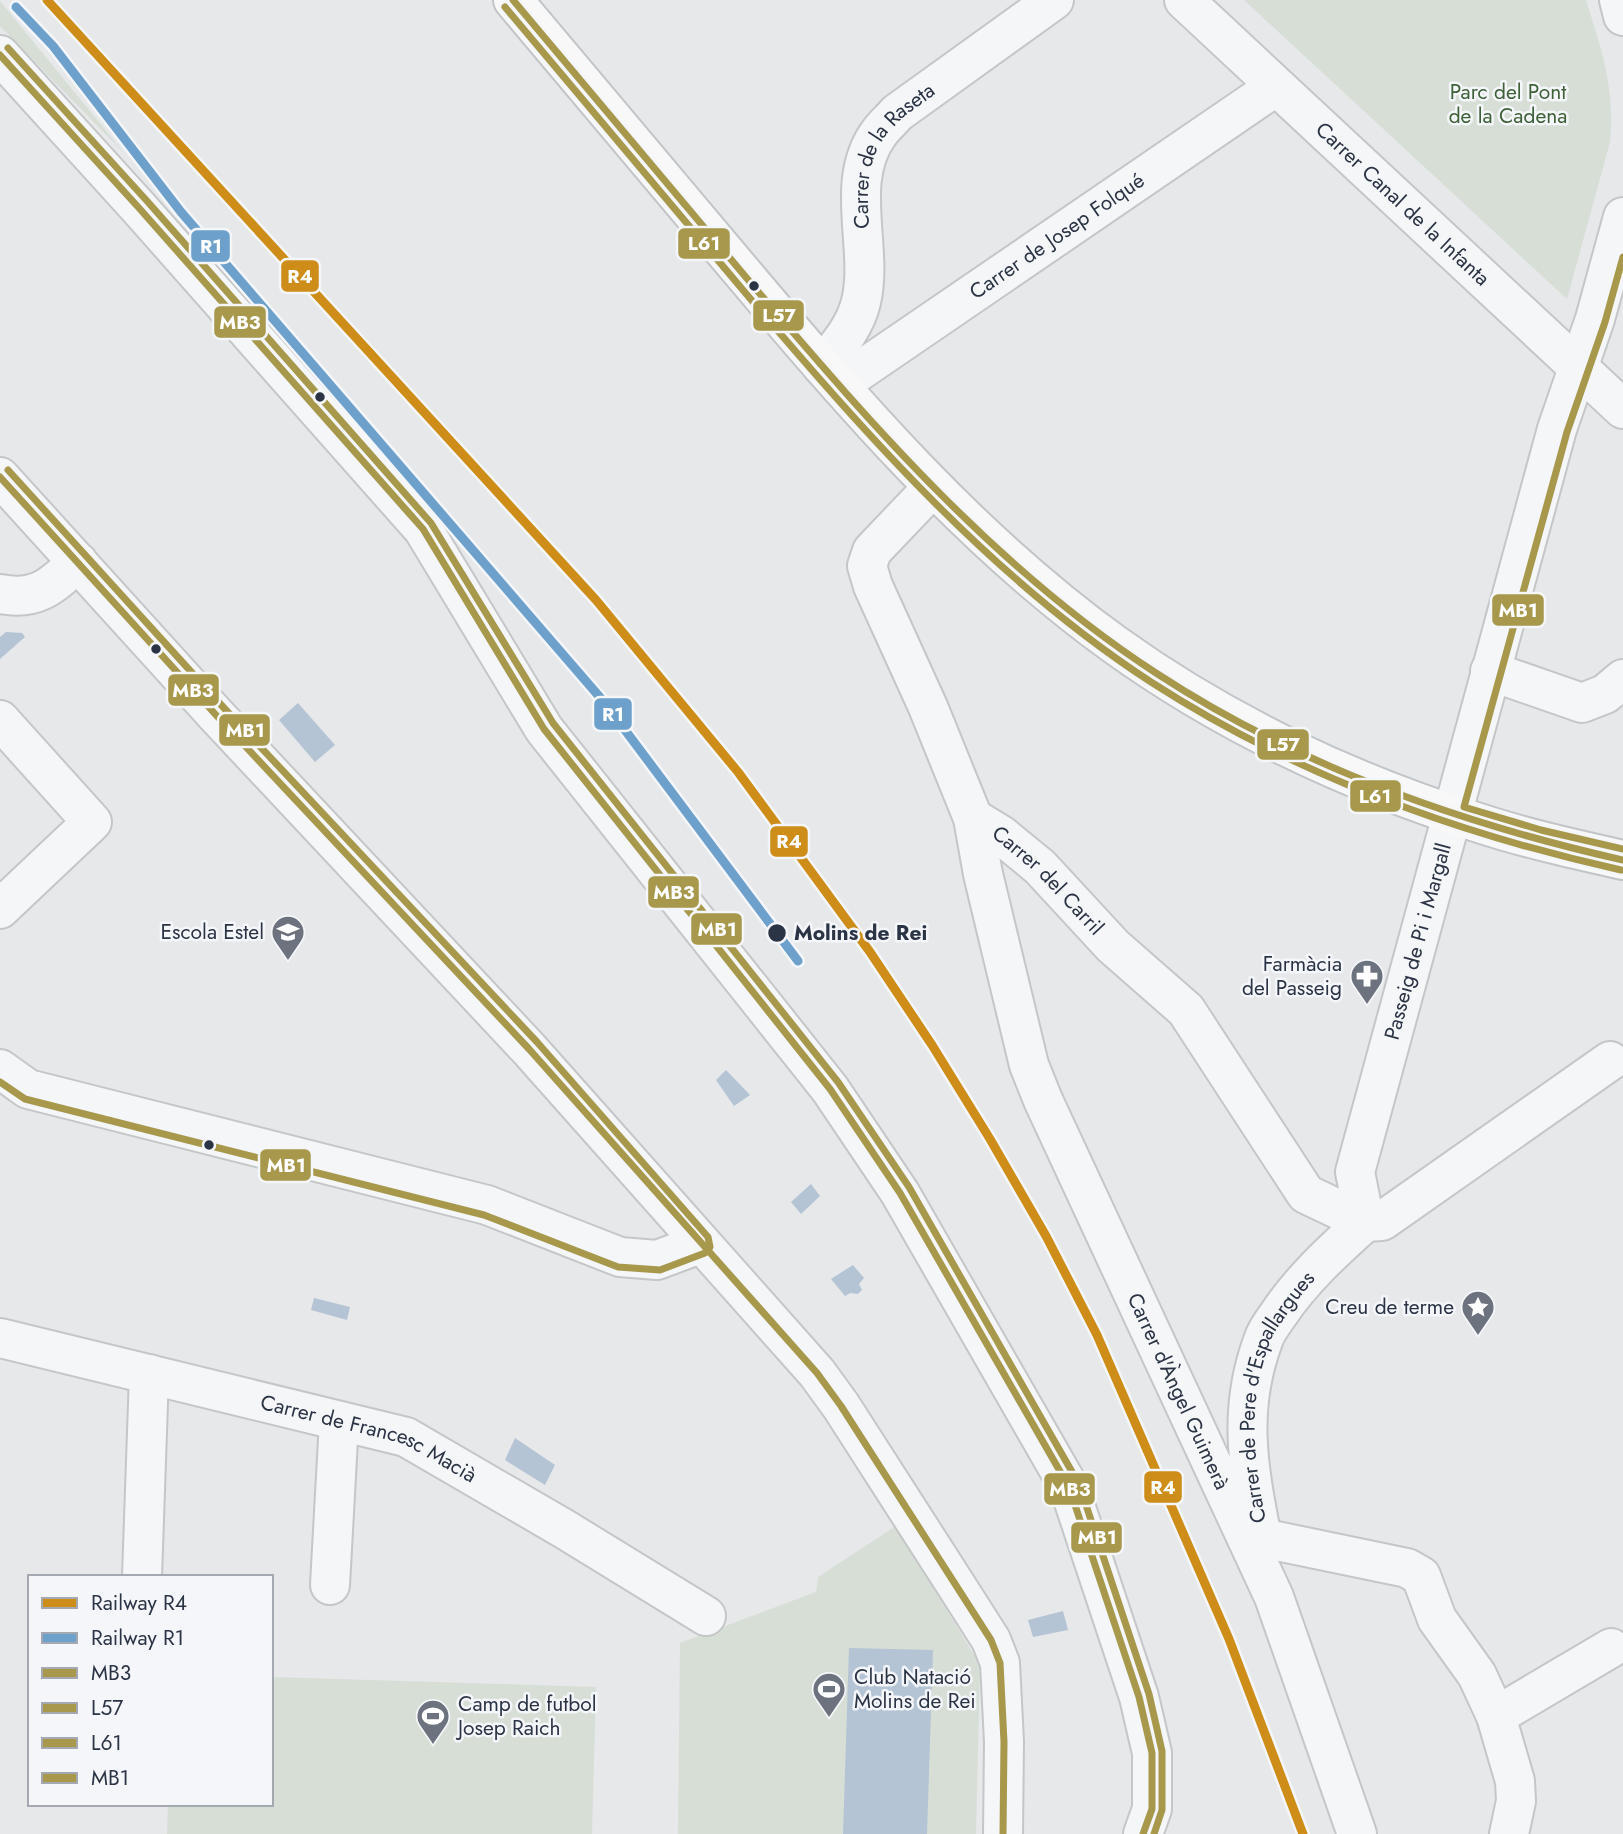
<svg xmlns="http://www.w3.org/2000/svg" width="1623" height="1834" viewBox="0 0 1623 1834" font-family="Jost,sans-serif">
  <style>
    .green { fill: #d6ded6 }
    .water { fill: #b4c4d5 }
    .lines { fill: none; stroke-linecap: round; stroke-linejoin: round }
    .minor-casing { stroke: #c4c6c8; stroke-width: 42 }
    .major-casing { stroke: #c2c5c8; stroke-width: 42 }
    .minor { stroke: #f5f6f7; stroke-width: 38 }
    .major { stroke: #f8f8f8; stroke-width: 38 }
    .bus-1-casing { stroke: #f4f6f9; stroke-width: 12 }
    .bus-2-casing { stroke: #f4f6f9; stroke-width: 12 }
    .bus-3-casing { stroke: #f4f6f9; stroke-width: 12 }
    .bus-4-casing { stroke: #f4f6f9; stroke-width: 12 }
    .bus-1 { stroke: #a7984b; stroke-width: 7 }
    .bus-2 { stroke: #a7984b; stroke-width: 7 }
    .bus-3 { stroke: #a7984b; stroke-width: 7 }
    .bus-4 { stroke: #a7984b; stroke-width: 7 }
    .rail-1-casing { stroke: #f4f6f9; stroke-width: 14 }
    .rail-2-casing { stroke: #f4f6f9; stroke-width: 14 }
    .rail-1 { stroke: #cd8d18; stroke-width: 9 }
    .rail-2 { stroke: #6da1cb; stroke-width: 9 }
    .bus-dot { fill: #2b3445; stroke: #f4f6f9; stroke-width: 2.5 }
    .labels { text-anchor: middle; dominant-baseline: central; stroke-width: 5; stroke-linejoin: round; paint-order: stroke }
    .park-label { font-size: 21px; fill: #3f6138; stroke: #f4f6f9 }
    .street-label { font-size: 21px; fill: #2b3445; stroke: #f4f6f9 }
    .poi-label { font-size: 21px; fill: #2b3445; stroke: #f4f6f9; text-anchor: end }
    .stop-label { font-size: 21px; font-weight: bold; fill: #2b3445; stroke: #f4f6f9; text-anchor: start }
    .line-badge { stroke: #f4f6f9; stroke-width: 2.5 }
    .badge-label { font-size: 19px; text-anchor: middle; font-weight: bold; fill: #fff }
  </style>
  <rect width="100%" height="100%" fill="#e6e8ea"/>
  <!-- green -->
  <g class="green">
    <path d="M1244,0H1586C1602,52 1615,86 1610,142L1567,299Z"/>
    <path d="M0,1L124,153L0,26Z"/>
    <path d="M896,1526L980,1665L976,1834H678L680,1643L816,1592L818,1577Z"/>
    <path d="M271,1677L596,1687L592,1834H167L168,1804H271Z"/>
  </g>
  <!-- water -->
  <g class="water">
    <path d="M6,632L22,633L25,637L0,659V637Z"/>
    <path d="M298,703L335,745L315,762L279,720Z"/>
    <path d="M726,1070L750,1095L734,1106L716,1080Z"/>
    <path d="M811,1184L820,1196L801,1214L791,1202Z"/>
    <path d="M853,1265L864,1278L859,1284L862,1290L858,1294L850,1293L845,1296L831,1279Z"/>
    <path d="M314,1298L350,1307L347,1320L311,1310Z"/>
    <path d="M515,1438L555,1465L545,1485L505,1460Z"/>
    <path d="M1063,1611L1068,1630L1033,1637L1028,1620Z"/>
    <path d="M849,1648L933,1650L927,1834H843Z"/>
  </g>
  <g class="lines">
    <defs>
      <g id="minor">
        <path id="s1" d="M1184,0L1623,409"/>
        <path d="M1619,0L1623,16"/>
        <path d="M0,55L139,208L423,529L544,729L830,1089L900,1193L1069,1487L1139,1697L1152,1753V1809L1143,1834"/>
        <path id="s2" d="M822,366C838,346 855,327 861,302C874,248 843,182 879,133C884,126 891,120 897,113L1054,0"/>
        <path id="s3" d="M839,385L1275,87"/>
        <path d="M0,477L216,715L529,1049L817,1373L841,1406L954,1582L991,1640L1000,1663L1004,1742L1003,1834"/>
        <path id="s4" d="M933,487L872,551L867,566L873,586L928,707L973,818L983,874L1029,1065L1043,1100L1274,1597L1357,1834"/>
        <path d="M0,594C37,601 52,586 78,562"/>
        <path d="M1490,671L1582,703L1605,694L1623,679"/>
        <path d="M0,720L92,822L0,909"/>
        <path id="s5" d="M973,818L1001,835L1040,867L1113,946L1186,1010L1306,1194L1365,1222"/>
        <path d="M0,1069L28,1089L487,1205L620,1257L657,1260L700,1244"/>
        <path id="s6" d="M1365,1222L1355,1172L1557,429L1595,319L1623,217"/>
        <path d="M1365,1222L1382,1221L1610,1061"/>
        <path id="s7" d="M0,1338L406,1437L566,1530L706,1616"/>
        <path d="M1262,1538L1407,1568L1421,1576L1437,1619L1477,1675L1496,1716L1515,1781L1516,1801L1509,1834"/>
        <path id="s8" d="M1262,1538C1248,1466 1237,1409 1264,1338C1267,1330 1273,1322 1278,1315C1302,1279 1333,1251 1365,1222"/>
        <path d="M142,1577L149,1374"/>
        <path d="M330,1585L339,1421"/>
        <path d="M1496,1716L1611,1648"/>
      </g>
      <path id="major" d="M513,0C589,90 665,181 741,271C855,406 970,540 1114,644C1222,722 1348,782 1476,822C1524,838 1574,849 1623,860"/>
    </defs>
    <!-- minor casing -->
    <use href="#minor" class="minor-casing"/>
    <!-- major casing -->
    <use href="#major" class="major-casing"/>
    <!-- minor -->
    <use href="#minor" class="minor"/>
    <!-- major -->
    <use href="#major" class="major"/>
    <defs>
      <g id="bus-1">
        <path d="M0,55L139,208L423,529L544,729L830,1089L900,1193L1069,1487L1139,1697L1152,1753V1809L1143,1834"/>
        <path d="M0,477L216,715L529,1049L817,1373L841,1406L991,1640L1000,1663L1004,1742L1003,1834"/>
      </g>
      <path id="bus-2" d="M513,0C594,96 674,192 755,288C875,429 999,571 1156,673C1298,766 1458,823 1623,860"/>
      <path id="bus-3" d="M505,7C586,103 667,200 748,296C869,438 994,580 1151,682C1295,775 1454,833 1621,870"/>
      <g id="bus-4">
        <path d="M8,48L147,201L431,523L553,723L838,1082L909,1187L1079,1484L1149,1694L1162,1751V1810L1154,1834"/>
        <path d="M1623,257L1605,322L1567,432L1464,807L1541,830L1623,849"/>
        <path d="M0,1082L25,1099L484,1215L618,1267L660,1270L705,1253L710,1247L708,1237L537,1042L224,708L8,470"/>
      </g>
    </defs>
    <!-- bus-1 casing -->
    <use href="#bus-1" class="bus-1-casing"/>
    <!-- bus-2 casing -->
    <use href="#bus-2" class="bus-2-casing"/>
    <!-- bus-3 casing -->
    <use href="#bus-3" class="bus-3-casing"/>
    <!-- bus-4 casing -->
    <use href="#bus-4" class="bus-4-casing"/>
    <!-- bus-1 -->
    <use href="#bus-1" class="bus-1"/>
    <!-- bus-2 -->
    <use href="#bus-2" class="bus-2"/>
    <!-- bus-3 -->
    <use href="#bus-3" class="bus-3"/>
    <!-- bus-4 -->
    <use href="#bus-4" class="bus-4"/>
    <defs>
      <path id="rail-1" d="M47,0L596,600L738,772L870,952L932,1045L990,1139L1046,1236L1097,1335L1229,1639L1303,1834"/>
      <path id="rail-2" d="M16,7L53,46L181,212L604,702L798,961"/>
    </defs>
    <!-- rail-1 casing -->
    <use href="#rail-1" class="rail-1-casing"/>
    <!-- rail-2 casing -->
    <use href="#rail-2" class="rail-2-casing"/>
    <!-- rail-1 -->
    <use href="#rail-1" class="rail-1"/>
    <!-- rail-2 -->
    <use href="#rail-2" class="rail-2"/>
  </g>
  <!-- icons -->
  <defs>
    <symbol id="school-pin" viewBox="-11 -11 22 30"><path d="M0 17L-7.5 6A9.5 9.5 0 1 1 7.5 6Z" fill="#6c737f" stroke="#f4f6f9"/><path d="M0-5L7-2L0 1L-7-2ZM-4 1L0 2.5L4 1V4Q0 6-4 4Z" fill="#fff"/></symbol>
    <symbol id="pharmacy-pin" viewBox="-11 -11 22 30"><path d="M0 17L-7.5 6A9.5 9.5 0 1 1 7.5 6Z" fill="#6c737f" stroke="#f4f6f9"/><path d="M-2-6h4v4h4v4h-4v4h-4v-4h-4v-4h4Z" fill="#fff"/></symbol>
    <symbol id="sight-pin" viewBox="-11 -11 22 30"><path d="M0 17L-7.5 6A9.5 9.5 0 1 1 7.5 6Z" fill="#6c737f" stroke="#f4f6f9"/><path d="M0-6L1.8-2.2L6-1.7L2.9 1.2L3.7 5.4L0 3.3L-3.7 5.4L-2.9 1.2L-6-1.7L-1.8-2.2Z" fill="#fff"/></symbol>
    <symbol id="stadium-pin" viewBox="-11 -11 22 30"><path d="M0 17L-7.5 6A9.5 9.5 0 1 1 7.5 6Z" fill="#6c737f" stroke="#f4f6f9"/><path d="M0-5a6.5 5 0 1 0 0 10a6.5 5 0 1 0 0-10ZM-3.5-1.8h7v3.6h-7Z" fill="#fff"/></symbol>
  </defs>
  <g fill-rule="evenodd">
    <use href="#school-pin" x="269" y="913" width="38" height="52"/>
    <use href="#pharmacy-pin" x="1348" y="957" width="38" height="52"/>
    <use href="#sight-pin" x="1459" y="1288" width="38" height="52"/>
    <use href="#stadium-pin" x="810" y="1670" width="38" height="52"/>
    <use href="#stadium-pin" x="414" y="1697" width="38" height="52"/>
  </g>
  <!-- markers -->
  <g class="bus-dot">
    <circle cx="754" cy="286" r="6"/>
    <circle cx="320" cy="397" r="6"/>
    <circle cx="156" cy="649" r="6"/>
    <circle cx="777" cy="933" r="10"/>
    <circle cx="209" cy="1145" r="6"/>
  </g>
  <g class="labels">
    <!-- park labels -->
    <g class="park-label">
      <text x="1508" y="92">Parc del Pont<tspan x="1508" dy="24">de la Cadena</tspan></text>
    </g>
    <!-- street labels -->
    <g class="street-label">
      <text stroke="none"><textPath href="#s2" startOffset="234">Carrer de la Raseta</textPath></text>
      <text stroke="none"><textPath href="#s1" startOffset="299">Carrer Canal de la Infanta</textPath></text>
      <text stroke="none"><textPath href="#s3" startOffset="264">Carrer de Josep Folqué</textPath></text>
      <text stroke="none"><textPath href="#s5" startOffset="98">Carrer del Carril</textPath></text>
      <text stroke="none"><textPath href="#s6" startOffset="290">Passeig de Pi i Margall</textPath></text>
      <text stroke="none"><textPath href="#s4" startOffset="990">Carrer d'Àngel Guimerà</textPath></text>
      <text stroke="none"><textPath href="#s8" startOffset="149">Carrer de Pere d'Espallargues</textPath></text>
      <text stroke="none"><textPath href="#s7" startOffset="383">Carrer de Francesc Macià</textPath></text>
    </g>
    <!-- poi labels -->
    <g class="poi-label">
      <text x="264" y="932">Escola Estel</text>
      <text x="1342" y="964">Farmàcia<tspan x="1342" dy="24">del Passeig</tspan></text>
      <text x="1454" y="1307">Creu de terme</text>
      <text x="854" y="1677" text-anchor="start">Club Natació<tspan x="854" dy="24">Molins de Rei</tspan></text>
      <text x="458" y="1704" text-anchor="start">Camp de futbol<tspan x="458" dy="24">Josep Raich</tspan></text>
    </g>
    <!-- stop labels -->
    <g class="stop-label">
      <text x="794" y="933">Molins de Rei</text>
    </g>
  </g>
  <g class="line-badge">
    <rect x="677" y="227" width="54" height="33" rx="7" fill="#a7984b"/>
    <rect x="190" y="229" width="41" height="34" rx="7" fill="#6da1cb"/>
    <rect x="280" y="259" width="40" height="34" rx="7" fill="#cd8d18"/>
    <rect x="752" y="299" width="53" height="33" rx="7" fill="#a7984b"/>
    <rect x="213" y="305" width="54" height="34" rx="7" fill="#a7984b"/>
    <rect x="1491" y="593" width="54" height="34" rx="7" fill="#a7984b"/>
    <rect x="167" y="673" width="53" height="34" rx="7" fill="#a7984b"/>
    <rect x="593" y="697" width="40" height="34" rx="7" fill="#6da1cb"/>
    <rect x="218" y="713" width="53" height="34" rx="7" fill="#a7984b"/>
    <rect x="1256" y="728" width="54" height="33" rx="7" fill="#a7984b"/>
    <rect x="1349" y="779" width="53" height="34" rx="7" fill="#a7984b"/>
    <rect x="769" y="825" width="40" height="33" rx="7" fill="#cd8d18"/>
    <rect x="647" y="875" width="53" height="34" rx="7" fill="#a7984b"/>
    <rect x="690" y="912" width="53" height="34" rx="7" fill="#a7984b"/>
    <rect x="259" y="1148" width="53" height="34" rx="7" fill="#a7984b"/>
    <rect x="1143" y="1470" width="40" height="34" rx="7" fill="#cd8d18"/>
    <rect x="1043" y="1472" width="53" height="34" rx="7" fill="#a7984b"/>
    <rect x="1070" y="1521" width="53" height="33" rx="7" fill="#a7984b"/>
  </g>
  <g class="badge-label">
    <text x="704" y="250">L61</text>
    <text x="211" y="253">R1</text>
    <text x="300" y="283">R4</text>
    <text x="779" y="322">L57</text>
    <text x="240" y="329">MB3</text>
    <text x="1518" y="617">MB1</text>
    <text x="193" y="697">MB3</text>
    <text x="613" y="721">R1</text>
    <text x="245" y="737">MB1</text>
    <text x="1283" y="751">L57</text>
    <text x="1375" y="803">L61</text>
    <text x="789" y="848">R4</text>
    <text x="674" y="899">MB3</text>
    <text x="717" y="936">MB1</text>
    <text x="286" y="1172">MB1</text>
    <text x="1163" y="1494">R4</text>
    <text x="1070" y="1496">MB3</text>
    <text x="1097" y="1544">MB1</text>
  </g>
  <!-- legend -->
  <rect x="28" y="1575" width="245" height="231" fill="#f4f6f9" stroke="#a4a8b1" stroke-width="2"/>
  <rect x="42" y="1598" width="35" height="10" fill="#cd8d18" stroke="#a4a8b1" stroke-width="2"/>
  <text x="91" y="1610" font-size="21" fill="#2b3445">Railway R4</text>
  <rect x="42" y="1633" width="35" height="10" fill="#6da1cb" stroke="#a4a8b1" stroke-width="2"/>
  <text x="91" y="1645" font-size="21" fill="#2b3445">Railway R1</text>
  <rect x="42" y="1668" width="35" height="10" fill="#a7984b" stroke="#a4a8b1" stroke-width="2"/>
  <text x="91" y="1680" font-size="21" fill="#2b3445">MB3</text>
  <rect x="42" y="1703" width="35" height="10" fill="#a7984b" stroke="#a4a8b1" stroke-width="2"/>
  <text x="91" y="1715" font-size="21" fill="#2b3445">L57</text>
  <rect x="42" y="1738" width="35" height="10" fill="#a7984b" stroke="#a4a8b1" stroke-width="2"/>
  <text x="91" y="1750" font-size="21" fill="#2b3445">L61</text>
  <rect x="42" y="1773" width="35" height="10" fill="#a7984b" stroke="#a4a8b1" stroke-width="2"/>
  <text x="91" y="1785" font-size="21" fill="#2b3445">MB1</text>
</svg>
